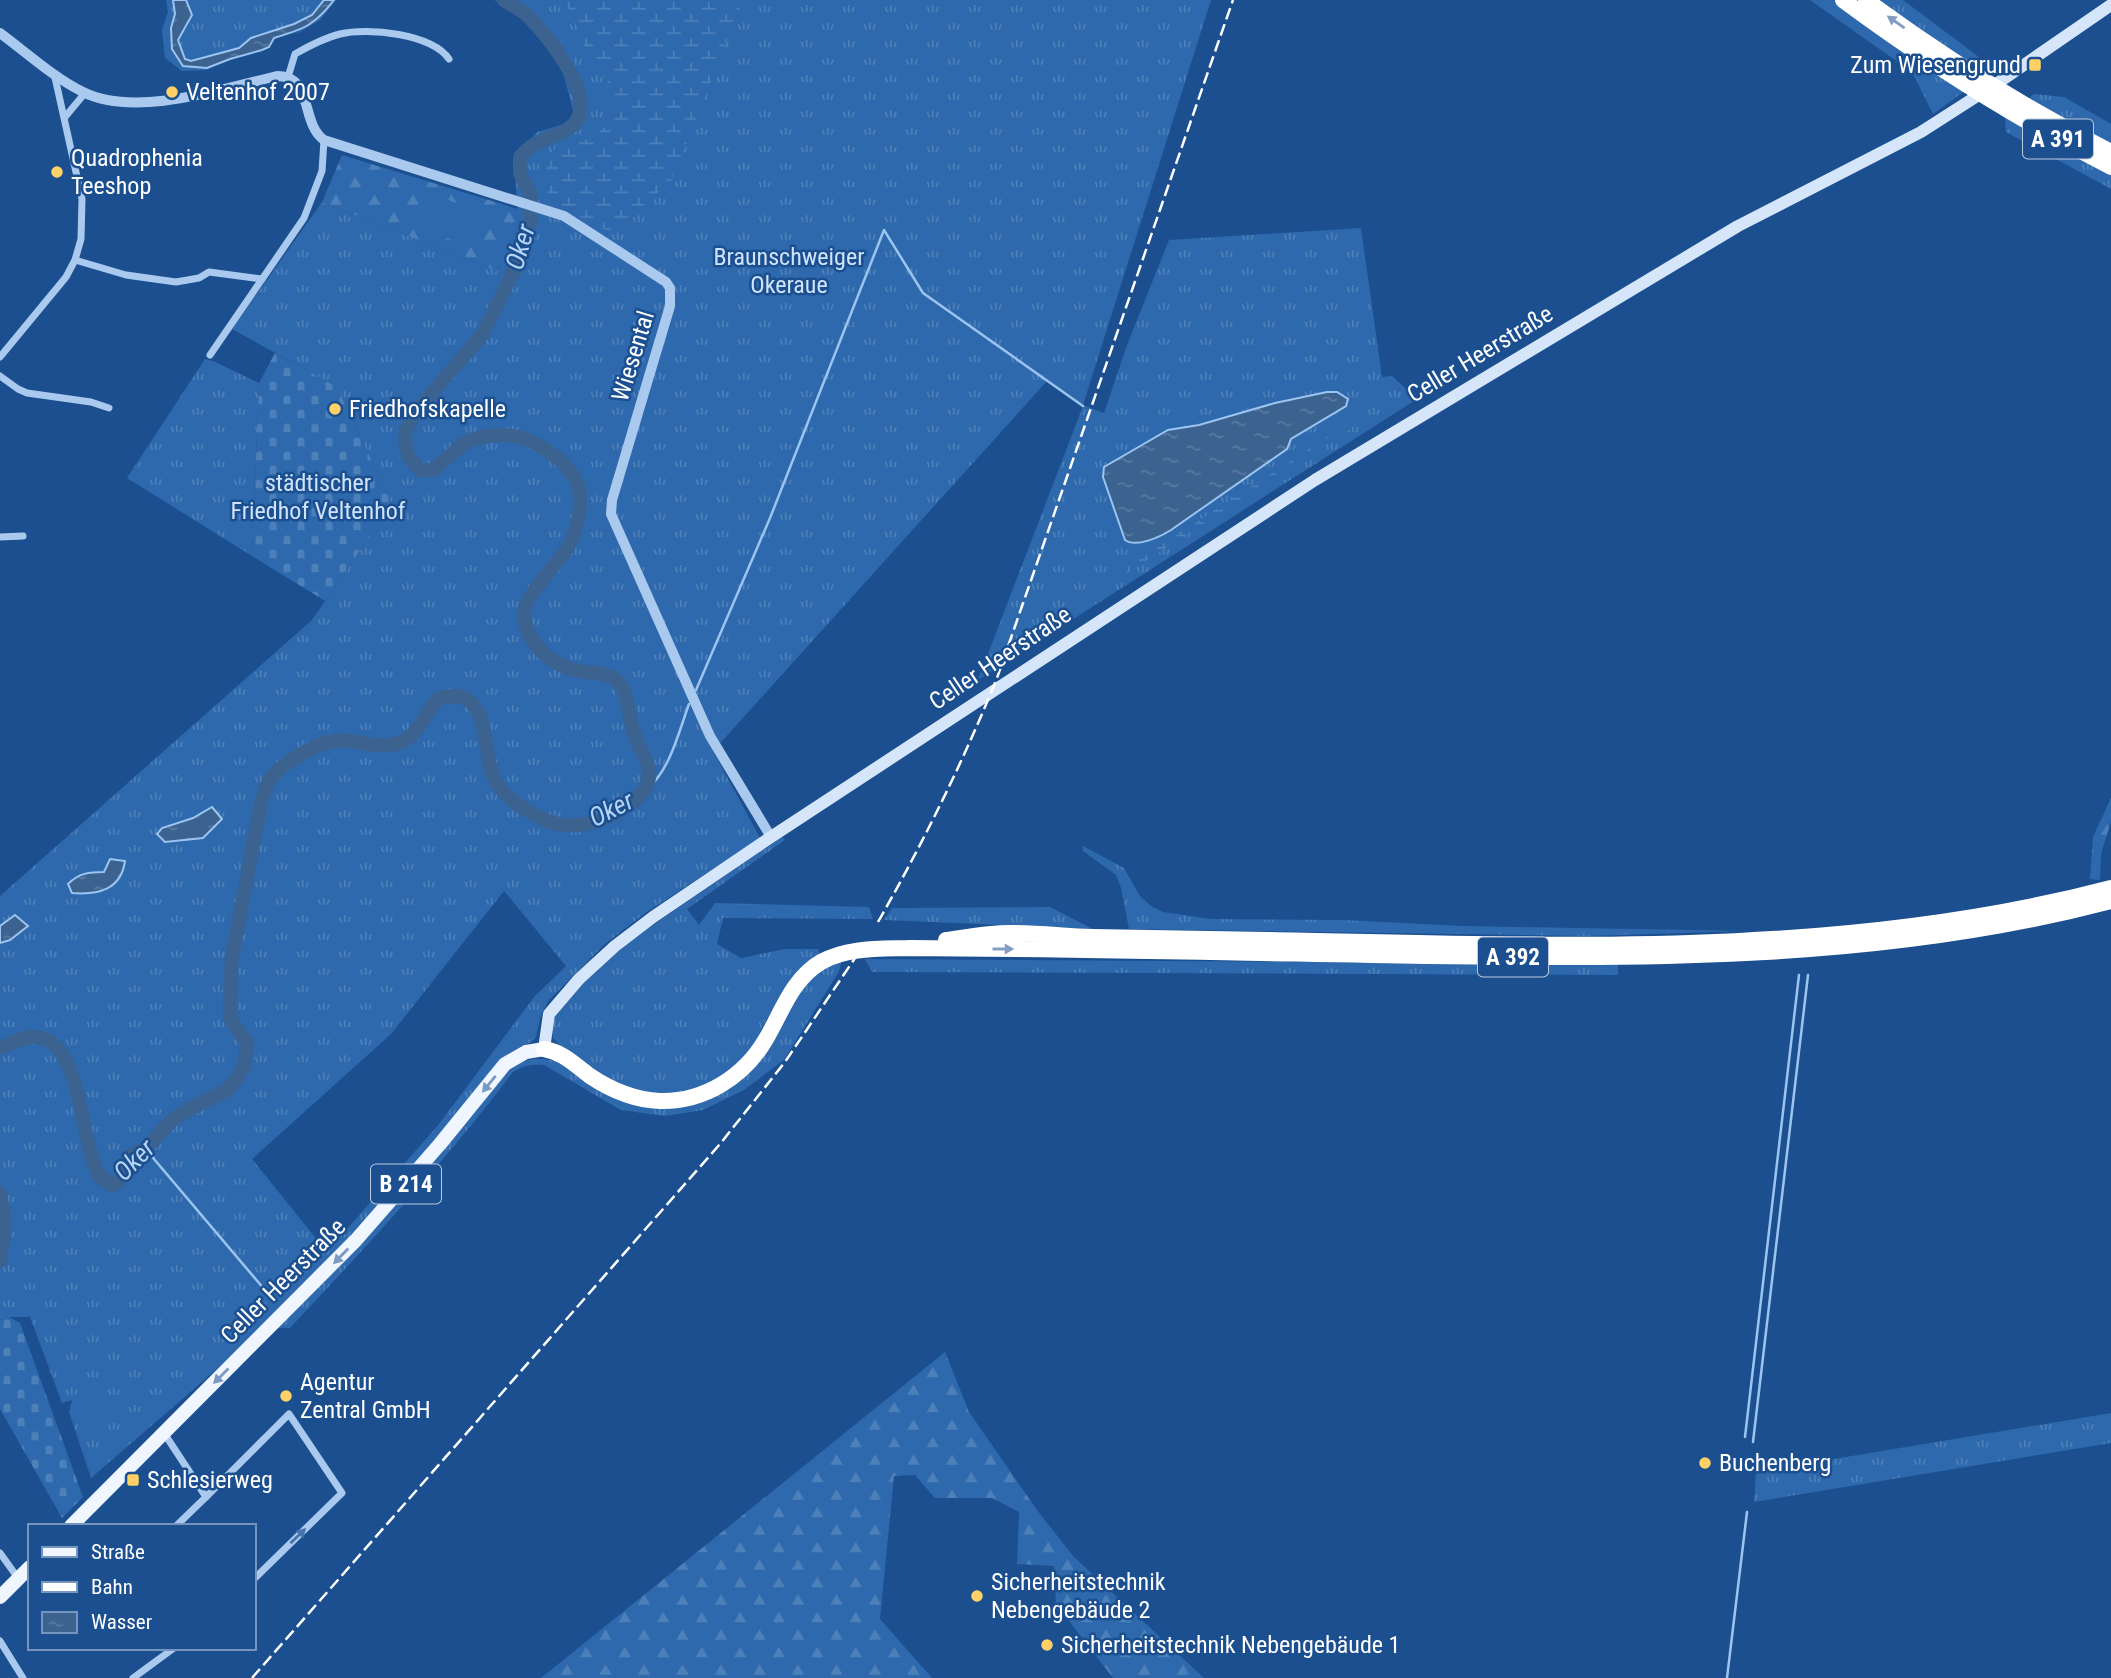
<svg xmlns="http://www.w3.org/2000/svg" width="2111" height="1678" viewBox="0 0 2111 1678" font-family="'Roboto Condensed',sans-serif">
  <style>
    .grass { fill: url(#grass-tufts); fill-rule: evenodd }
    .forest { fill: url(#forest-firs) }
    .wetland { fill: url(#wetland-marsh) }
    .cemetery { fill: url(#cemetery-stones) }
    .pitch { fill: #2e69ad }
    .water { fill: url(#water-ripples); stroke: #9cc4f0; stroke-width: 2 }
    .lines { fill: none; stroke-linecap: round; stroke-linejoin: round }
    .stream { stroke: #9cc4f0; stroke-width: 2.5 }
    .river { stroke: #3c6290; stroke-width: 14 }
    .minor { stroke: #a9c9ee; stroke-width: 7 }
    .tertiary { stroke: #a9c9ee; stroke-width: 10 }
    .secondary { stroke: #d6e6fa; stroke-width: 12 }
    .primary { stroke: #f0f6ff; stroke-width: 14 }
    .motorway { stroke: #fff; stroke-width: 16 }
    .rail { stroke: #fff; stroke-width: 2.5; stroke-dasharray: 12 5; stroke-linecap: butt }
    .oneway { fill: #829ec1 }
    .oneway2 { fill: #7b9ac1 }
    .oneway3 { fill: #4674ac }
    .poi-dot { fill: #ffd166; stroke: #1b4f8f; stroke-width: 2.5 }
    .labels { text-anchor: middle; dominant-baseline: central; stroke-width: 5; stroke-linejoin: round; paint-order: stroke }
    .shield { fill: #1b4f8f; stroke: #bbcadd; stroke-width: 2 }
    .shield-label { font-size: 23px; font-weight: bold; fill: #fff }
    .poi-label { font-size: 24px; fill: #fff; stroke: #1b4f8f; text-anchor: start }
    .park-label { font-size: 24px; fill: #cfe3fa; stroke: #1b4f8f }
    .street-label { font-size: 24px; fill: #fff; stroke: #1b4f8f }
    .water-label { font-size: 26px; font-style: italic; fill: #b5d3f5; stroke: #1b4f8f }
  </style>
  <defs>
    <pattern id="grass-tufts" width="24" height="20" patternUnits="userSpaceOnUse" patternTransform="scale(1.75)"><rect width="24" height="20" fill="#2e69ad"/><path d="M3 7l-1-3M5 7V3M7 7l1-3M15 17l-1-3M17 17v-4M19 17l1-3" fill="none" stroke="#4d80b9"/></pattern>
    <pattern id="forest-firs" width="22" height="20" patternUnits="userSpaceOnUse" patternTransform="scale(1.75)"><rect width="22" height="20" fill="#2e69ad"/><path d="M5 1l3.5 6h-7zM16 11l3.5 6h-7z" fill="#4d80b9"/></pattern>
    <pattern id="wetland-marsh" width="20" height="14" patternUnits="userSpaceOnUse" patternTransform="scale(1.75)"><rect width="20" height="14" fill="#2e69ad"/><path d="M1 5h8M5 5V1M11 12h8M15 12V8" fill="none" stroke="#4d80b9"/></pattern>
    <pattern id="cemetery-stones" width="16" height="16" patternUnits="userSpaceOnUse" patternTransform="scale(1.75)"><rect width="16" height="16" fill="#2e69ad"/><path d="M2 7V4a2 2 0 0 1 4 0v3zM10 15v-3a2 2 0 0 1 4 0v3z" fill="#4d80b9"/></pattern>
    <pattern id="water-ripples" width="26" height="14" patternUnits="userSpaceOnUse" patternTransform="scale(1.75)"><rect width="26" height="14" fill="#3c6290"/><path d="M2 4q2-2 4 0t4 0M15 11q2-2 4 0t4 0" fill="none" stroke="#597aa1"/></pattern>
  </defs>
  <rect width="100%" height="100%" fill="#1b4f8f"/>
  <!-- grass -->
  <g class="grass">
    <path d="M166,0H336L320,20L300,32L277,37L207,70L182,71L165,58L162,30L168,12Z"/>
    <path d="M494,0H1211L1083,405L1104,413L1127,345L1169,240L1361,228L1382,377L1392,376L1417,399L978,680L1083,406L1047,381L713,751L760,838L644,914L605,944L549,1000L541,1015L536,1037L531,1042L507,1054L496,1065L406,1178L269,1324L91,1478L69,1412L72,1400L62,1403L30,1317H9L0,1320V896L312,620L392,504L337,387L232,329L322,202L497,271L519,226L515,176L516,155L537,132L568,123L574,114L562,69L525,15ZM1345,406L1291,439L1287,449L1171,530L1160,536L1135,543L1104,467L1168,430ZM504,891L566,966L534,997L439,1124L327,1252L252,1159L391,1034Z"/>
    <path d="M1810,0H1903L1995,69L1933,114L1912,72Z"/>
    <path d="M2034,94L2064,97L2111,124V189L2006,132L2005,117Z"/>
    <path d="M205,359L213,361L259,383L252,556L127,478Z"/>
    <path d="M782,837L785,840L687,909L699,925L715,903L869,907L873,919L723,918L717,944L741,958L785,949H818L820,954L794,974L764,1024L750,1054L736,1070L702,1088L656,1097L616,1087L561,1047L553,1038L552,1029L556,1011L583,982L631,940Z"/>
    <path d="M1083,846L1124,868L1140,896L1151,906L1163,912L1211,919L1343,920L1463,926L1743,931L1589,936L1129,929L1121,888L1116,875L1083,851Z"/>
    <path d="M1050,907L1093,929L884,920L892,908Z"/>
    <path d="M865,959L1618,964V975L872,972Z"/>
    <path d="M842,961L838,973L784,1060L744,1090L703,1110L665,1116L621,1110L544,1065C532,1064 524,1065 513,1072C445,1162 368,1245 290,1328H274L514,1065C558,1044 580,1081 617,1096C627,1100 707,1090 724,1089L815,972Z"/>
    <path d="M2111,1413V1443L1754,1502L1756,1472Z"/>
  </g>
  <!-- forest -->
  <g class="forest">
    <path d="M342,155L518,209L519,226L497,271L322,202Z"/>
    <path d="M2111,798V822L2101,854L2100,880L2090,879L2093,837Z"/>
    <path d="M945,1352L969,1412L1037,1510L1073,1556L1204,1678H1113L1056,1604L1054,1566L1017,1564L1019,1512L992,1498H935L915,1475L894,1476L880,1619L932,1678H541Z"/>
  </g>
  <!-- wetland -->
  <g class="wetland">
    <path d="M563,0H743L672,180L635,213L610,232L548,201L546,168L557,144L591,139L608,124L613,89L586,52L573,16Z"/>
    <path d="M1364,413L1367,418L1127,573L1126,568Z"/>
  </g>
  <!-- cemetery -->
  <g class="cemetery">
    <path d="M275,353L337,387L392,504L325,601L252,556L259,383Z"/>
    <path d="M9,1317L20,1323L83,1497L62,1518L0,1409V1320Z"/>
  </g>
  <!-- pitch -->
  <g class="pitch">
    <path d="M432,193L487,216L477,250L416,226Z"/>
    <path d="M98,1393L109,1427L90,1433L79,1399Z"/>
  </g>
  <!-- water -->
  <g class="water">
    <path d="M173,0H186L192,15L178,40L185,59L191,61L239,48L251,38L294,24L312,15L324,0H334C315,25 304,29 274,38L269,47L262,50L230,59L207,68L183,66L172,49L171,28L175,14Z"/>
    <path d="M1327,392H1337L1348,399L1346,406L1291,439L1287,449L1171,530C1160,537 1136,548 1125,540L1103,477L1104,467L1168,430L1199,425L1275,403Z"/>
    <path d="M212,807L222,819L203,838L165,842L157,834L162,828L193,818Z"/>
    <path d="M110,859L125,861C121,890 98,895 72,893L68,884C79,873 89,872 104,872Z"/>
    <path d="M15,915L28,926L10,940L0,943V926Z"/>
  </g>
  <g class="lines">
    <!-- stream -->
    <g class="stream">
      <path d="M696,690L770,518L884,230L923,293L1083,406"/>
      <path d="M645,791C670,771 678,734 689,704"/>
      <path d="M147,1147L154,1159L275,1302"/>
      <path d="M1745,1437L1799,975"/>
      <path d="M1753,1442L1808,975"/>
      <path d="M1727,1678L1747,1512"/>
    </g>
    <!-- river -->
    <g class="river">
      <path d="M0,1048C13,1043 28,1034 42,1038C83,1050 80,1142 99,1175C102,1179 108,1182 112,1185L118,1182L129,1156L147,1147L174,1118L228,1089L236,1080L244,1066L247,1043L230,1019V992L232,957L262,798C265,792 267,783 271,778C282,763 318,742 336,741C357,739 381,751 401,742C421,733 425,712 439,698C489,685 482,740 491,770C498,794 519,807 539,817C554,825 574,828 590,823C613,817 657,795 648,766C644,752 635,741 632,727C628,712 628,688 614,678C607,673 592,673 584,672C555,668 530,648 524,619C520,600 553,569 564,553C572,542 577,528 579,514C583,490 577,475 558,459C541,445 524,435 501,435C467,435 457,449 434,470H420L408,456L405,441L406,429L418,409L482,335L520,258L531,219V195L520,173V157C524,153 528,148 532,146C546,136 570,135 578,118C592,90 546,34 527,15C521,9 511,5 504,0"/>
      <path d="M0,1193L5,1222L0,1261"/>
    </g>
    <!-- minor -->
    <g class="minor">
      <path d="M288,77L295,54C309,46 324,38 340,34C368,27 432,34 449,59"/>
      <path d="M65,117L85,93"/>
      <path d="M75,260L126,275L176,282L199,278L209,272L262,279"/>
      <path d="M210,355L304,218L322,171L324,140"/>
      <path d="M0,357L66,277L75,260L81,239L82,199L54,73"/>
      <path d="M0,376L18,389L27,393L91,402L109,408"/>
      <path d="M0,537L23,536"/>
      <path d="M164,1433L206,1497L176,1526"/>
      <path d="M206,1497L289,1414L342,1493L254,1579"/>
      <path d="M0,1553L18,1578"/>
      <path d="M0,1641L23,1678"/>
      <path d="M133,1678L174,1648"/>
    </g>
    <!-- tertiary -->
    <path class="tertiary" d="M0,33C27,53 53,77 83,92C135,118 222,89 277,76C314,76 300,123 324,140L564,216L666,282L670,288V306L612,500L611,514L710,736L771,837"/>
    <!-- secondary -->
    <path class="secondary" d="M544,1049L549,1014L579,979L615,946L653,917L771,837L1315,480L1738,226L1921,132L2002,80L2111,5"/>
    <!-- primary -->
    <g class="primary">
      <path d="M71,1526L356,1240L440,1144L505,1064L526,1052L544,1049"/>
      <path d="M0,1597L30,1567"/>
    </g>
    <!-- motorway -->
    <g class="motorway">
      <path d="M1843,0C1928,63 2017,119 2111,167"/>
      <path d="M1866,0C1943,57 2025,108 2111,152"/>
      <path d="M946,940C967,937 989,933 1010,933C1037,933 1065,936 1092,937C1151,938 1210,939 1269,940C1549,945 1837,960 2111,888"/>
      <path d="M544,1049C563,1052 575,1065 590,1076C611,1090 634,1100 660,1101C704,1102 744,1077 766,1039C782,1012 792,979 821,962C847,947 881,949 910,948C1082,949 1253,953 1425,956C1654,959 1888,960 2111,901"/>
    </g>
    <!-- rail -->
    <g class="rail">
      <path d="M878,922C923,843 963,762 997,678L1233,0"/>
      <path d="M252,1678L720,1144L785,1062L855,958"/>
    </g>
  </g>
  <!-- one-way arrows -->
  <defs><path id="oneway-solid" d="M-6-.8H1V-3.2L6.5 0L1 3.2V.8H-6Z" transform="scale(1.75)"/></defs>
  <g class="oneway">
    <use href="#oneway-solid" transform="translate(1896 22) rotate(-145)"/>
    <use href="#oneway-solid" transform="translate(1003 949)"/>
  </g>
  <g class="oneway2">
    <use href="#oneway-solid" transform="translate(489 1084) rotate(129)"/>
    <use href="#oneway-solid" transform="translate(341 1256) rotate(134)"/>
    <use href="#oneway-solid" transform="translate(221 1376) rotate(135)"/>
  </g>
  <use class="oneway3" href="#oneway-solid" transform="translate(298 1536) rotate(-44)"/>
  <!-- markers -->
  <g class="poi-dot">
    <rect x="2028" y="58" width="14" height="14" rx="3.5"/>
    <circle cx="172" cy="92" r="7"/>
    <circle cx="57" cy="172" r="7"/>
    <circle cx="335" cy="409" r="7"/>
    <circle cx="286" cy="1396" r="7"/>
    <circle cx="1705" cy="1463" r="7"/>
    <rect x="126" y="1473" width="14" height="14" rx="3.5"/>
    <circle cx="977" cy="1596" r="7"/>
    <circle cx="1047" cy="1645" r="7"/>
  </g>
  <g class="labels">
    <!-- shield labels -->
    <g class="shield">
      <rect x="2023" y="119.5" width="70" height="39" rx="5"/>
      <rect x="1478" y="937.5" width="70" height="39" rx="5"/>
      <rect x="371" y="1164.5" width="70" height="39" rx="5"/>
    </g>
    <g class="shield-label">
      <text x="2058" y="139">A 391</text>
      <text x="1513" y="957">A 392</text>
      <text x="406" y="1184">B 214</text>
    </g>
    <!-- poi labels -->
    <g class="poi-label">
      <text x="2021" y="65" text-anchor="end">Zum Wiesengrund</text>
      <text x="186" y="92">Veltenhof 2007</text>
      <text x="71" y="158">Quadrophenia<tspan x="71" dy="28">Teeshop</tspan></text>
      <text x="349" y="409">Friedhofskapelle</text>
      <text x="300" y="1382">Agentur<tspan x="300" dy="28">Zentral GmbH</tspan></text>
      <text x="1719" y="1463">Buchenberg</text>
      <text x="147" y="1480">Schlesierweg</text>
      <text x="991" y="1582">Sicherheitstechnik<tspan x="991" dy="28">Nebengebäude 2</tspan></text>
      <text x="1061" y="1645">Sicherheitstechnik Nebengebäude 1</text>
    </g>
    <!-- park labels -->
    <g class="park-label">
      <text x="789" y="257">Braunschweiger<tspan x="789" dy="28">Okeraue</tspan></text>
      <text x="318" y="483">städtischer<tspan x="318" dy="28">Friedhof Veltenhof</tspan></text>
    </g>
    <!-- street labels -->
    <g class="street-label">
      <text transform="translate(1480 354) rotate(-31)">Celler Heerstraße</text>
      <text transform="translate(633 356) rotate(-73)">Wiesental</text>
      <text transform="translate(1000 658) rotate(-34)">Celler Heerstraße</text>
      <text transform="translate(283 1281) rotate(-45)">Celler Heerstraße</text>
    </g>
    <!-- water labels -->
    <g class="water-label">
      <text transform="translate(520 247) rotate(-73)">Oker</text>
      <text transform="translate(611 809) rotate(-27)">Oker</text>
      <text transform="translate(134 1160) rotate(-45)">Oker</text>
    </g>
  </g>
  <!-- legend -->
  <rect x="28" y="1524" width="228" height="126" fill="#1b4f8f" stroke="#7695bc" stroke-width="2"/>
  <rect x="42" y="1547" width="35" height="10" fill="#f0f6ff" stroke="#7695bc" stroke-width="2"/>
  <text x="91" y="1559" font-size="21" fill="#ffffff">Straße</text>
  <rect x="42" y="1582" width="35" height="10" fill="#ffffff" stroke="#7695bc" stroke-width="2"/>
  <text x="91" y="1594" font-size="21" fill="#ffffff">Bahn</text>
  <rect x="42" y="1612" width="35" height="21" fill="url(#water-ripples)" stroke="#7695bc" stroke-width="2"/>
  <text x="91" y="1629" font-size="21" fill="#ffffff">Wasser</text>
</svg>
